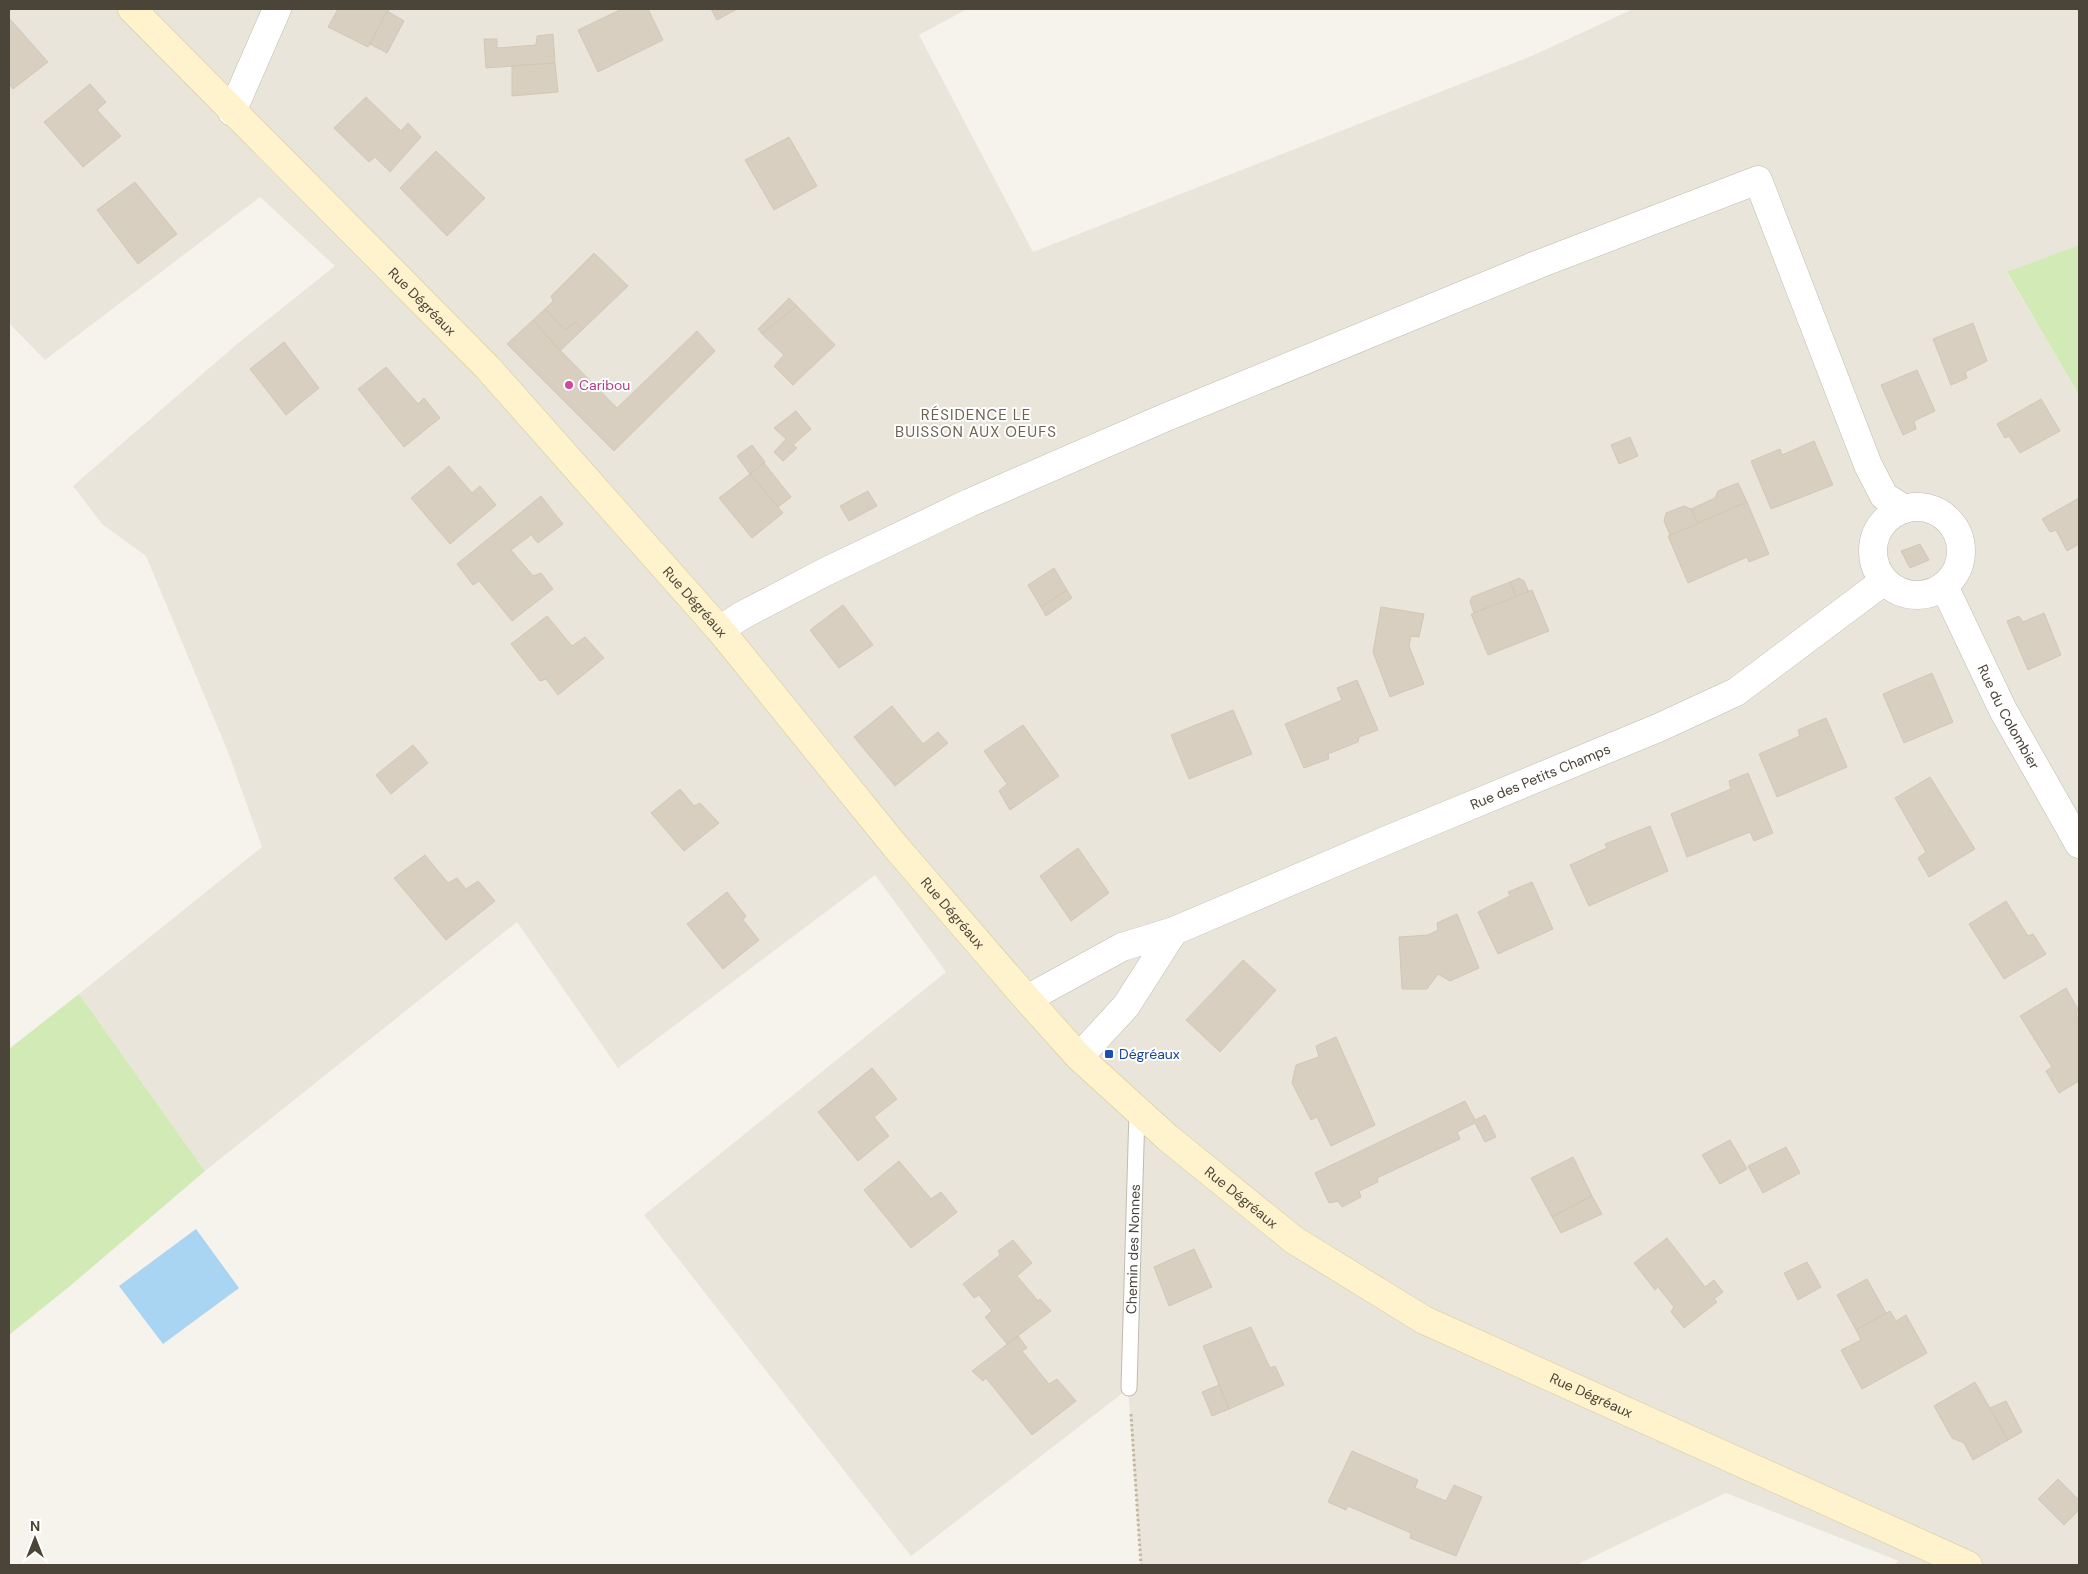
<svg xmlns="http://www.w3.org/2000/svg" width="2088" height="1574" viewBox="0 0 2088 1574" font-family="'DM Sans',sans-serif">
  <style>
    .residential { fill: #eae5da }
    .green { fill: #d2eab5 }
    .water { fill: #a9d4f2 }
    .building { fill: #d8cfc1; stroke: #d3c7b4 }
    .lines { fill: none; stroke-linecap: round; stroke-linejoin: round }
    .lane-casing { stroke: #c2bbae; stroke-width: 17 }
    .street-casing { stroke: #c2bbae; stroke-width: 29 }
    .secondary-casing { stroke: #d6c79b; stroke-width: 29 }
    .path { stroke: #c4b79f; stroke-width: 3; stroke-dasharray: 2.5 2.5; stroke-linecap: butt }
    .lane { stroke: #fff; stroke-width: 15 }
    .street { stroke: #fff; stroke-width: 28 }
    .secondary { stroke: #fff3cd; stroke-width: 28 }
    .hotel-dot { fill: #d1479c; stroke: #fff; stroke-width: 2 }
    .transit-dot { fill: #1a4fb4; stroke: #fff; stroke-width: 2 }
    .labels { text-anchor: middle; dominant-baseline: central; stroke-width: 4; stroke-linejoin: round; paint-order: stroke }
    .street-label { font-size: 14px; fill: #4b4439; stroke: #fff }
    .hotel-label { font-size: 14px; fill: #b23c85; stroke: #fff; text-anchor: start }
    .transit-label { font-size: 14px; fill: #164399; stroke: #fff; text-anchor: start }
    .neighbourhood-label { font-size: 15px; letter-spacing: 1px; fill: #6e6250; stroke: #fff }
  </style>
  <rect width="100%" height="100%" fill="#f6f3ec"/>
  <!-- residential -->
  <path class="residential" d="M9,9H967L919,35L1033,252L1534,55L1633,9H2079V245L2007,273L2079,395V1565H1893L1899,1561L1726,1493L1576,1565H1141L1128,1389L911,1556L644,1215L946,972L875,875L618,1068L517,922L205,1171L79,994L262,847L228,752L146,556L102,524L73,486L237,344L335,266L260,197L45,360L9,323Z"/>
  <!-- green -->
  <g class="green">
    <path d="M2079,245V395L2007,272Z"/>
    <path d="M79,994L205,1171L70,1286L9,1335V1049Z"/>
  </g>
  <!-- water -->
  <path class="water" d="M196,1229L239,1288L163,1344L119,1286Z"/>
  <!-- building -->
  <g class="building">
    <path d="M338,9H389L368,47L328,27Z"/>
    <path d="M622,9H648L663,40L598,72L578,30Z"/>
    <path d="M711,9H737L717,20Z"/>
    <path d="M387,11L404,21L387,53L370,44Z"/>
    <path d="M9,18L48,62L13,89L9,83Z"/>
    <path d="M553,34L555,63L486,68L484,39H497V48L536,45L537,36Z"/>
    <path d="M555,63L558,92L512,96V66Z"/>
    <path d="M90,84L106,102L97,110L121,136L83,167L44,122Z"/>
    <path d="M366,97L401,131L408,123L421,137L390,172L375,157L369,162L334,128Z"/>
    <path d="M789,137L817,186L774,210L745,160Z"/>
    <path d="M436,151L485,198L447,236L400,188Z"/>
    <path d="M135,182L177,234L138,264L97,210Z"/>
    <path d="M594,253L628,286L583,329L576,322L565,330L545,309L553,301L551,296Z"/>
    <path d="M789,298L797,306L762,334L758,329Z"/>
    <path d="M797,306L835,345L793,385L774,366L784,355L762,334Z"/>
    <path d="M545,309L565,330L576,322L583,329L560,351L533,320Z"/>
    <path d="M533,320L552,342L617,408L697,331L715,351L614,451L507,344Z"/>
    <path d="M1973,323L1987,361L1965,372L1967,378L1951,385L1933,339Z"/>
    <path d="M284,342L319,388L286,415L250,369Z"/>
    <path d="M386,367L418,404L424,398L440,418L404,447L358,389Z"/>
    <path d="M1917,370L1935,411L1914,421L1916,429L1903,435L1881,385Z"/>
    <path d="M2041,399L2060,431L2020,453L2009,436L2005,438L1997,424Z"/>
    <path d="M796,411L811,429L793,445L797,448L783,461L774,452L786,439L774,428Z"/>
    <path d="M1630,437L1638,456L1619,464L1611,445Z"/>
    <path d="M1814,441L1833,485L1771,509L1751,461L1780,449L1782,455Z"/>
    <path d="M752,445L765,462L750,474L737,456Z"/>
    <path d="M764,463L791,497L778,507L750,474Z"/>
    <path d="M449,466L472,493L480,486L496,505L450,544L411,498Z"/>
    <path d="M750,474L783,513L752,538L719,498Z"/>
    <path d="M1738,483L1747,502L1698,524L1691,509L1715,498L1718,491Z"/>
    <path d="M868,491L877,506L849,521L840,506Z"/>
    <path d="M541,496L563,524L538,543L531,535L511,550L533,576L541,573L553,589L512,621L479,581L473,585L457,564Z"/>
    <path d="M2079,498V544L2067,551L2056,530L2050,532L2042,519Z"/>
    <path d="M1747,502L1769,554L1749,562L1747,557L1688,583L1668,536Z"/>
    <path d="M1684,506L1691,509L1698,524L1670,535L1664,521L1666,513Z"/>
    <path d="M1920,544L1929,560L1910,568L1901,551Z"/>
    <path d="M1054,568L1067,590L1041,607L1028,585Z"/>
    <path d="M1519,578L1524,581L1529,592L1516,597L1510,582Z"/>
    <path d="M1510,582L1516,597L1474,613L1470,602L1472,597Z"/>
    <path d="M1067,590L1072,598L1046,616L1041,607Z"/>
    <path d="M1532,590L1549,631L1488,655L1471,614Z"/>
    <path d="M843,605L873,645L839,668L810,630Z"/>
    <path d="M1381,607L1424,614L1419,637L1411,636L1409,646L1424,684L1390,697L1373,652Z"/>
    <path d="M2044,613L2061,655L2028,670L2007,621L2019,616L2023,622Z"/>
    <path d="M547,616L572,646L585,637L604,658L558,695L546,679L540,681L511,644Z"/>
    <path d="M1932,673L1953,722L1904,743L1883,694Z"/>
    <path d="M1357,680L1378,730L1359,737L1358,742L1328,754L1329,759L1304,768L1285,724L1342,700L1337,688Z"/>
    <path d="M892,706L923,744L938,732L948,743L895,786L854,737Z"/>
    <path d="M1233,710L1252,754L1189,779L1171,735Z"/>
    <path d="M1826,718L1847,767L1777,797L1759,754L1800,736L1798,730Z"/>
    <path d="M1023,725L1059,776L1010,810L999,791L1007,784L984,751Z"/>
    <path d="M413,745L428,763L391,794L376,775Z"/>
    <path d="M1748,773L1773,833L1754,841L1750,832L1687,857L1671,814L1731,789L1729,781Z"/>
    <path d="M1930,777L1975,849L1929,877L1918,858L1926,852L1895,798Z"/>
    <path d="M680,789L694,806L700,803L719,823L684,851L651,813Z"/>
    <path d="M1650,826L1668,871L1589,906L1570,865L1607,848L1605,844Z"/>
    <path d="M1078,848L1109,893L1071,921L1040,876Z"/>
    <path d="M425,855L448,883L457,878L466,889L478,881L495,901L446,940L394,878Z"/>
    <path d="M1532,882L1553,929L1498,954L1478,912L1510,896L1508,892Z"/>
    <path d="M727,892L746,916L743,920L759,940L723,969L687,924Z"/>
    <path d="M2006,901L2028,936L2033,934L2046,954L2004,979L1969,924Z"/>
    <path d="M1457,914L1479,968L1450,981L1438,974L1427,989H1402L1399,937L1428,935L1438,930L1437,923Z"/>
    <path d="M1243,960L1276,990L1220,1052L1186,1020Z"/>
    <path d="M2066,988L2079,1011L2076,1014L2079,1021V1081L2059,1093L2046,1071L2052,1067L2020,1016Z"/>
    <path d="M1336,1037L1375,1125L1331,1146L1317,1117L1311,1120L1292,1083L1296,1065L1319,1057L1316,1046Z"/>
    <path d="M872,1068L897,1099L874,1117L889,1136L858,1161L818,1112Z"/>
    <path d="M1465,1101L1475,1120L1485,1115L1496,1137L1485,1142L1475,1123L1457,1132L1460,1139L1377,1178L1378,1182L1359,1191L1361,1197L1342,1207L1338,1201L1329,1203L1315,1173Z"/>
    <path d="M1730,1140L1747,1169L1720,1184L1702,1155Z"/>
    <path d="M1786,1147L1800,1173L1763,1193L1748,1166Z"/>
    <path d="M1573,1157L1592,1196L1552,1217L1531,1178Z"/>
    <path d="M899,1161L931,1199L941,1192L957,1212L911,1248L864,1190Z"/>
    <path d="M1592,1196L1602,1214L1561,1233L1552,1217Z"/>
    <path d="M1667,1238L1705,1287L1714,1280L1723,1292L1714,1299L1717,1302L1684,1328L1671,1312L1674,1307L1658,1287L1655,1290L1634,1263Z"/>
    <path d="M1013,1240L1032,1263L1017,1276L1038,1301L1040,1299L1051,1311L1007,1344L985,1317L992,1311L979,1295L974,1298L963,1284L1000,1255L998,1251Z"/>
    <path d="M1194,1249L1212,1287L1169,1306L1154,1267Z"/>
    <path d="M1807,1262L1821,1287L1798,1300L1784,1273Z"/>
    <path d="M1867,1279L1886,1313L1856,1330L1837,1295Z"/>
    <path d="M1890,1311L1896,1321L1906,1315L1927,1353L1862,1389L1841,1350L1861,1340L1856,1330Z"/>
    <path d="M1251,1327L1270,1368L1275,1366L1284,1385L1229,1409L1203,1346Z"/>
    <path d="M1018,1336L1027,1348L1022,1351L1049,1384L1057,1379L1076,1401L1032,1435L986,1378L983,1381L972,1371Z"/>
    <path d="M1975,1382L2008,1440L1973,1460L1964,1443L1952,1438L1934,1406Z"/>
    <path d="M1219,1385L1229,1409L1212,1416L1202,1392Z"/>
    <path d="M2006,1401L2022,1432L2008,1440L1990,1408Z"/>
    <path d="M1352,1451L1418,1480L1415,1488L1446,1501L1454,1485L1482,1497L1456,1556L1410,1538L1411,1533L1348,1506L1346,1510L1328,1502Z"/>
    <path d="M2058,1479L2079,1500V1510L2064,1525L2038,1499Z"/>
  </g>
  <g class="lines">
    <defs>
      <g id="lane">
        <path id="s1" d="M1129,1388L1137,1111"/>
      </g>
      <g id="street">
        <path d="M232,112L277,9"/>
        <circle cx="1917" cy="551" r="44"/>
        <path id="s2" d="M1944,586L2003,710L2079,844"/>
        <path d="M720,630L741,616L825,572L969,503L1164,418L1539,264L1758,180L1868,465L1884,496L1904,509"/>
        <path id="s3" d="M1027,999L1122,947L1174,931L1392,838L1658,728L1736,692L1884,581"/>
        <path d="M1079,1057L1126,1006L1174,931"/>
      </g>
      <g id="secondary">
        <path id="s4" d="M132,9L487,367L720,630L895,846L1027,999L1079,1057L1168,1138L1294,1240L1424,1320L1968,1565"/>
      </g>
    </defs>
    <!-- lane casing -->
    <use href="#lane" class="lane-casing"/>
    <!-- street casing -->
    <use href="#street" class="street-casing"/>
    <!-- secondary casing -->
    <use href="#secondary" class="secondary-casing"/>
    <!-- path -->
    <path class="path" d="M1131,1414L1141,1565"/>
    <!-- lane -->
    <use href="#lane" class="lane"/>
    <!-- street -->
    <use href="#street" class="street"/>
    <!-- secondary -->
    <use href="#secondary" class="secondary"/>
  </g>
  <!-- markers -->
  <circle class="hotel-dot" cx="569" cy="385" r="5"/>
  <rect class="transit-dot" x="1104" y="1049" width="10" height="10" rx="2.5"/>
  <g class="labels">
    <!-- street labels -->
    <g class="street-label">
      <text stroke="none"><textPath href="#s4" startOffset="412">Rue Dégréaux</textPath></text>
      <text stroke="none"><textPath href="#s4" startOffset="818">Rue Dégréaux</textPath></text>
      <text stroke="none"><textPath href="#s2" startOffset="146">Rue du Colombier</textPath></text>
      <text stroke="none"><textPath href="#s3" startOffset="560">Rue des Petits Champs</textPath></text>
      <text stroke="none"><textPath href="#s4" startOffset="1222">Rue Dégréaux</textPath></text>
      <text stroke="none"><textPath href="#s4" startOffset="1628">Rue Dégréaux</textPath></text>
      <text stroke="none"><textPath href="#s1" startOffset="139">Chemin des Nonnes</textPath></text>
      <text stroke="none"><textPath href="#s4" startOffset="2032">Rue Dégréaux</textPath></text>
    </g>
    <!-- hotel labels -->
    <g class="hotel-label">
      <text x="579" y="385">Caribou</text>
    </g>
    <!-- transit labels -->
    <g class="transit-label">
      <text x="1119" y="1054">Dégréaux</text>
    </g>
    <!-- neighbourhood labels -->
    <g class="neighbourhood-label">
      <text x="976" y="415">RÉSIDENCE LE<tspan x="976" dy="17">BUISSON AUX OEUFS</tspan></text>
    </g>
  </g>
  <!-- border -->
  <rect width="2088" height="1574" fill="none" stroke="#4b4439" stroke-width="20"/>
  <!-- north arrow -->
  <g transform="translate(35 1539)" stroke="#ffffff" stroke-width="4" paint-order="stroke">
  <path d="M0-4L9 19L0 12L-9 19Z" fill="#4b4439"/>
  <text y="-8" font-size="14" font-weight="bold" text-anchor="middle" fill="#4b4439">N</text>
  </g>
</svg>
